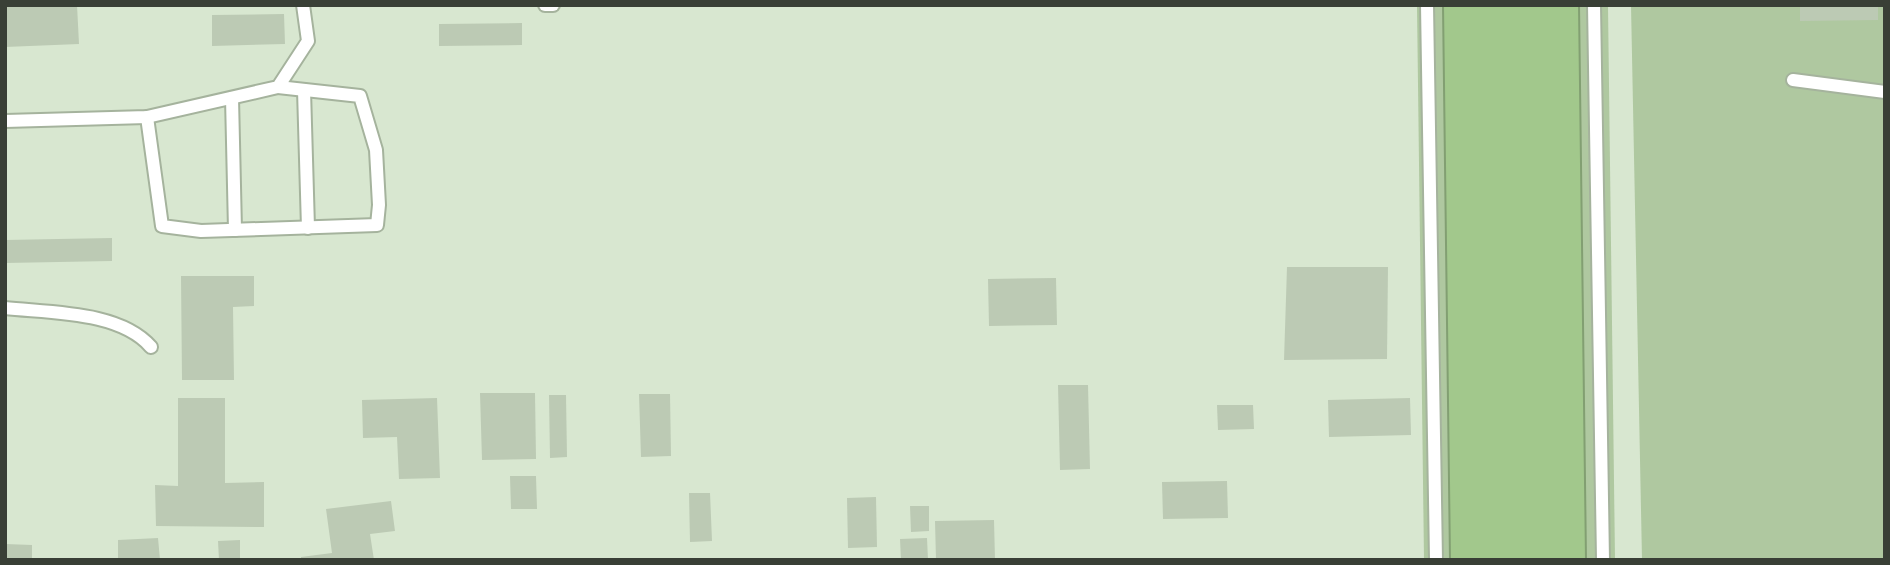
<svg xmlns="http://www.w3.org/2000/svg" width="1890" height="565" viewBox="0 0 1890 565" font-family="Spectral,serif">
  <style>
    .green { fill: #afc8a0 }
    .water { fill: #a2c88c; stroke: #829f72; stroke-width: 2 }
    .building { fill: #bccab4 }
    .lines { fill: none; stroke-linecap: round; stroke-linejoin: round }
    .lane-casing { stroke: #a5b39d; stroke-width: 16 }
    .lane { stroke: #fff; stroke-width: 12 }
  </style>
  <rect width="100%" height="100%" fill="#d8e7d0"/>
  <!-- green -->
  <g class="green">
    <path d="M1417,5H1608L1615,560H1424Z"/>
    <path d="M1631,5H1885V560H1642Z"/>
  </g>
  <!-- water -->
  <path class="water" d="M1443,5H1579L1586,560H1450Z"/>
  <!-- building -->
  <g class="building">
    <path d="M5,5H77L79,44L5,47Z"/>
    <path d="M1800,5H1878V20L1800,21Z"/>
    <path d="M284,14L285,44L212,46V15Z"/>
    <path d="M522,23V45L439,46V24Z"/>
    <path d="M112,238V261L5,263V240Z"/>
    <path d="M1287,267H1388L1387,359L1284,360Z"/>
    <path d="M181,276H254V306L233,307L234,380H182Z"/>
    <path d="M1056,278L1057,325L989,326L988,279Z"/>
    <path d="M1058,385H1088L1090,469L1060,470Z"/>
    <path d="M480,393H535L536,459L482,460Z"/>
    <path d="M639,394H670L671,456L641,457Z"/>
    <path d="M549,395H566L567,457L550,458Z"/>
    <path d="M178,398H225V483L264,482V527L156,526L155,485L178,486Z"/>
    <path d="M437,398L440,478L399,479L397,437L363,438L362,400Z"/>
    <path d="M1410,398L1411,435L1329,437L1328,400Z"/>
    <path d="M1217,405H1253L1254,429L1218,430Z"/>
    <path d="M510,476H536L537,509H511Z"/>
    <path d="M1227,481L1228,518L1163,519L1162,482Z"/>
    <path d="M689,493H710L712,541L690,542Z"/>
    <path d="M876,497L877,547L848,548L847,498Z"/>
    <path d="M391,501L395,531L370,534L374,560H301V557L332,553L326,509Z"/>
    <path d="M910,506H929V531L911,532Z"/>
    <path d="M994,520L995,560H936L935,521Z"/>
    <path d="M158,538L160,560H118V540Z"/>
    <path d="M927,538L928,560H901L900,539Z"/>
    <path d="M240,540V560H219L218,541Z"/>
    <path d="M5,544L32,545V560H5Z"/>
  </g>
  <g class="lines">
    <defs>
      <g id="lane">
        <path d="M545,5H553"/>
        <path d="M1427,5L1436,560"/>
        <path d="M1594,5L1603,560"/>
        <path d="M1793,80L1885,92"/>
        <path d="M304,90L308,228"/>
        <path d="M232,98L235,230"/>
        <path d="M147,117L162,226L201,231L377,225L379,205L376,150L360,96L278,87"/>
        <path d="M5,121L147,117L278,87L308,41L303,5"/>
        <path d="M5,308C50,313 120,311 151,347"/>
      </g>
    </defs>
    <!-- lane casing -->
    <use href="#lane" class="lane-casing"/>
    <!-- lane -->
    <use href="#lane" class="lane"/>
  </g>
  <!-- border -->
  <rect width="1890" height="565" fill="none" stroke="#393f36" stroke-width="14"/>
</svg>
